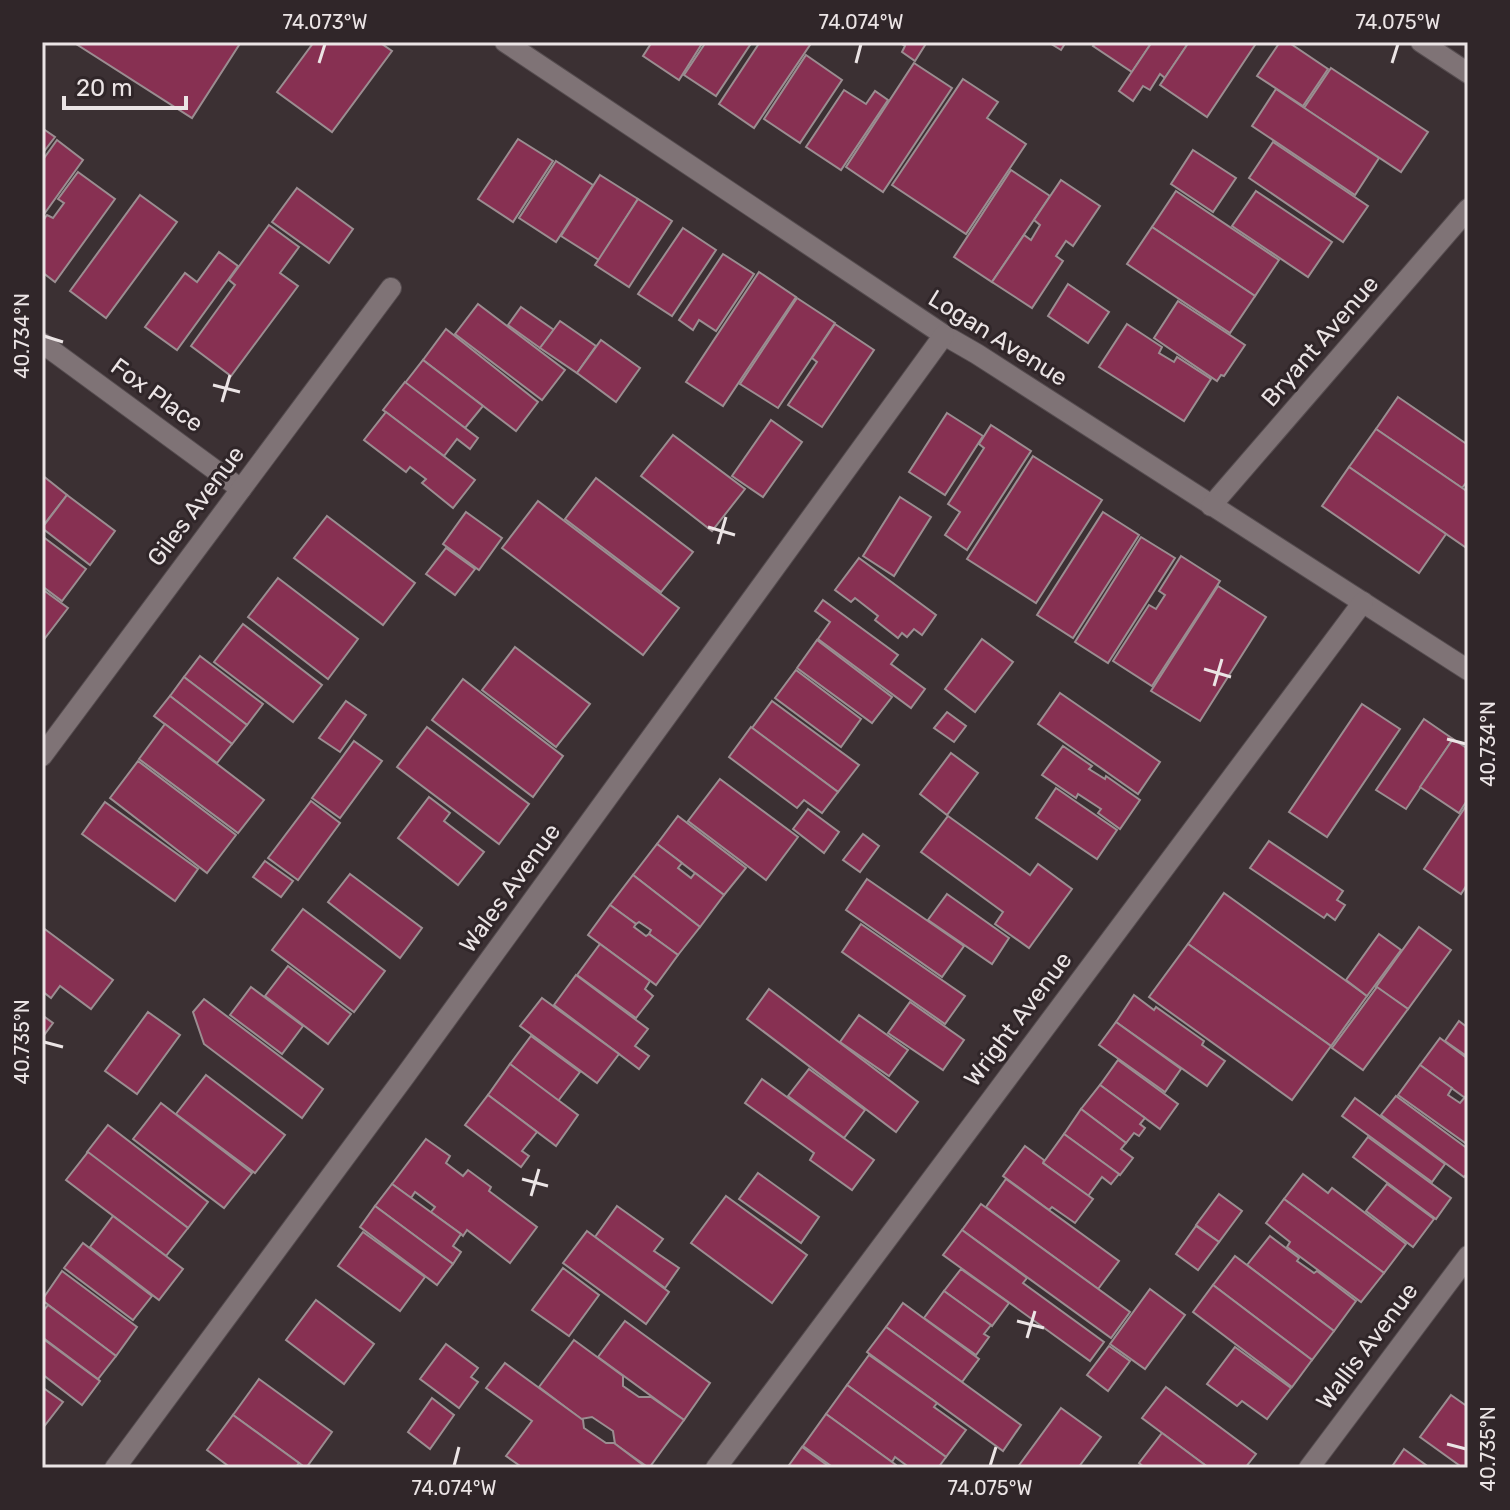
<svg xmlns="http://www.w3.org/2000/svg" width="1510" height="1510" viewBox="0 0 1510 1510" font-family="Rubik,sans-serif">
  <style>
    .building { fill: #873052; stroke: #9b8d91; stroke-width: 2 }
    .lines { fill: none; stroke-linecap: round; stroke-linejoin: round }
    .minor-casing { stroke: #564d50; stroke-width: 22 }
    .tertiary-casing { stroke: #564d50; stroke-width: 22 }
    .minor { stroke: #7f7376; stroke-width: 20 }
    .tertiary { stroke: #7f7376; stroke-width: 20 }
    .ticks { fill: none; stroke: #ebe4e5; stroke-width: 3 }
    .labels { text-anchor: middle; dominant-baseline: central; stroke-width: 6; stroke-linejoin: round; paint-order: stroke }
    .street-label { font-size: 24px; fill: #ebe4e5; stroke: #302629 }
    .neatline { fill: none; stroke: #ebe4e5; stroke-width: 3 }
    .ticks-label { font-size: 20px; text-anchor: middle; fill: #ebe4e5 }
  </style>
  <rect width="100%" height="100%" fill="#3b3033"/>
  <!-- building -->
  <g class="building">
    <path d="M73,42H241L192,118Z"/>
    <path d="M314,42H379L392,51L332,132L277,92Z"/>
    <path d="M652,42H703L679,80L643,56Z"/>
    <path d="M706,42H752L716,96L684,75Z"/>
    <path d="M760,42H812L754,128L719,104Z"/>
    <path d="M898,42H927L915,61L902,52L905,46Z"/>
    <path d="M1048,42H1066L1061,50Z"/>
    <path d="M1096,42H1152L1132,72L1093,46Z"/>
    <path d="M1152,42H1189L1165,78L1160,74L1150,90L1143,86L1133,101L1119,91Z"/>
    <path d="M1189,42H1257L1207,117L1160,85Z"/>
    <path d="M1280,42H1288L1328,69L1303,106L1257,76Z"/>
    <path d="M806,55L842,80L800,143L764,119Z"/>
    <path d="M914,63L952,88L883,192L846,167Z"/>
    <path d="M1331,68L1428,132L1401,172L1304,108Z"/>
    <path d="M963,79L998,102L987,118L1026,144L966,234L892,185Z"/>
    <path d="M1276,89L1379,158L1355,195L1252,126Z"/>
    <path d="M844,90L866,104L875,91L888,100L841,170L806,147Z"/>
    <path d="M42,128L55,137L42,154Z"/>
    <path d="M518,139L553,161L513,222L478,199Z"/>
    <path d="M57,140L83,160L42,217V161Z"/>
    <path d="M1273,142L1368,206L1343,242L1249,178Z"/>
    <path d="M1193,150L1236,178L1213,212L1171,184Z"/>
    <path d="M556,161L593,185L556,242L519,218Z"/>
    <path d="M1011,170L1050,196L992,282L954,257Z"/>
    <path d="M78,172L115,199L55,282L42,272V222L47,215L53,218L64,203L58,199Z"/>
    <path d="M600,175L638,199L599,260L561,236Z"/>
    <path d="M1061,180L1100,206L1073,246L1066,241L1056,256L1063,261L1032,308L992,282L1024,235L1031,240L1040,225L1034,220Z"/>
    <path d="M297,188L353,229L329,263L272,222Z"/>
    <path d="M1176,191L1279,260L1255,296L1152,227Z"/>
    <path d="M1256,191L1332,242L1308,277L1232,226Z"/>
    <path d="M140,195L177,222L106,318L70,291Z"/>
    <path d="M638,199L672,221L629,287L595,265Z"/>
    <path d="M269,225L299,247L280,273L298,286L231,376L191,346L235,285L229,280Z"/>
    <path d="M1152,227L1255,296L1230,333L1127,264Z"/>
    <path d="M683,228L716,250L672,316L638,294Z"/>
    <path d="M219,252L238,266L177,350L145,327L185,273L197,282Z"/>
    <path d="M723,254L754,274L716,331L699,320L693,330L679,320Z"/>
    <path d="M759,272L796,297L723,406L686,382Z"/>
    <path d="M1068,284L1109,312L1088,343L1048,316Z"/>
    <path d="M797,298L835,323L778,408L740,384Z"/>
    <path d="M1178,301L1245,345L1224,376L1221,375L1217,381L1154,338Z"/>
    <path d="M478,304L565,370L542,400L455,334Z"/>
    <path d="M521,307L554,330L540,348L508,325Z"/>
    <path d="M560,321L596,346L577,373L540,348Z"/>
    <path d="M835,324L874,350L822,427L788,405L817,362L812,358Z"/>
    <path d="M1127,324L1162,347L1159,353L1174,362L1177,357L1211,379L1184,421L1099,367Z"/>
    <path d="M446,329L538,402L516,431L423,360Z"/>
    <path d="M601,340L640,368L616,402L577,373Z"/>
    <path d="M423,360L483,406L465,428L405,383Z"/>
    <path d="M405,382L478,438L470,449L457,439L444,456L383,410Z"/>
    <path d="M1398,397L1468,445V480L1462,488L1376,429Z"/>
    <path d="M386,412L475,480L453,508L422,483L426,479L410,467L406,472L364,440Z"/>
    <path d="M947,413L983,436L945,495L909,472Z"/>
    <path d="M771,420L802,442L763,497L732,476Z"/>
    <path d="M991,425L1031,451L967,550L945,535L960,512L948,504L984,448L979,444Z"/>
    <path d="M1376,429L1468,492V549L1349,467Z"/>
    <path d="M673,435L745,489L712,531L641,476Z"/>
    <path d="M1033,456L1102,500L1036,603L967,559Z"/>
    <path d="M1349,467L1446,534L1419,573L1322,506Z"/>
    <path d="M42,475L67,495L42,527Z"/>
    <path d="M596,478L693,552L661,592L565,519Z"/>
    <path d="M67,495L115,531L90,565L42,528Z"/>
    <path d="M900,497L931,517L894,576L863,556Z"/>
    <path d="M538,501L679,608L643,655L502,548Z"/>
    <path d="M466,512L502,538L479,570L443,544Z"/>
    <path d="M1103,512L1139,535L1073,638L1037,615Z"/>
    <path d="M327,516L415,583L383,625L294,558Z"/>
    <path d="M42,536L86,569L62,601L42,586Z"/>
    <path d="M1141,537L1175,558L1108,663L1075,642Z"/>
    <path d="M446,548L475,569L455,595L426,574Z"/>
    <path d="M1181,556L1220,581L1152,686L1113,661L1149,605L1156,609L1165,595L1159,591Z"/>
    <path d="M859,558L936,615L922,635L914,629L907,637L902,633L898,638L875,620L878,616L855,598L851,602L835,590Z"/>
    <path d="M278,578L358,639L328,679L248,617Z"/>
    <path d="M1218,586L1266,617L1200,721L1151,691Z"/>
    <path d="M42,589L68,608L42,642Z"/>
    <path d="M823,600L898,655L891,664L925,689L911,708L818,639L830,622L815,611Z"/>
    <path d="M243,624L322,685L293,722L214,662Z"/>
    <path d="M982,639L1013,662L975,712L945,689Z"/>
    <path d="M817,640L892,697L872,723L797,668Z"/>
    <path d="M515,647L590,704L556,747L482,690Z"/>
    <path d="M200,656L263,704L247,725L184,677Z"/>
    <path d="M796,670L861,719L841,747L775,698Z"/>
    <path d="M184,677L247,725L232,744L170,696Z"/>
    <path d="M463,679L563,756L533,797L432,720Z"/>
    <path d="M1060,693L1160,762L1138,794L1038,724Z"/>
    <path d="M170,696L232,744L217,763L154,716Z"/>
    <path d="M346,701L366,715L340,752L319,738Z"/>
    <path d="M772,701L859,765L838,792L752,728Z"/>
    <path d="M1362,704L1400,729L1327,837L1289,812Z"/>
    <path d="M947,712L966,726L954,742L934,728Z"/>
    <path d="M1424,719L1453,739L1406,809L1376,790Z"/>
    <path d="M165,724L264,800L238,833L139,759Z"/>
    <path d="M427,727L529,804L499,844L397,767Z"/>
    <path d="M751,727L838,792L822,813L804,800L797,808L729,757Z"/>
    <path d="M1453,739L1468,749V799L1459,813L1420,787Z"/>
    <path d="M354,741L382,761L340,818L312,798Z"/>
    <path d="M1063,746L1092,766L1089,769L1105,779L1106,776L1140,800L1120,829L1098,813L1101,809L1078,794L1076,798L1042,775Z"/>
    <path d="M951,753L978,773L947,815L920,794Z"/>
    <path d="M138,761L236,835L207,873L110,798Z"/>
    <path d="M720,779L798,837L766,880L688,821Z"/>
    <path d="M1056,788L1117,830L1097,859L1036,818Z"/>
    <path d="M429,797L450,813L444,821L484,852L458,885L398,838Z"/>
    <path d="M311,801L340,823L298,880L268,858Z"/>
    <path d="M105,802L198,869L175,901L82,834Z"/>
    <path d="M1468,803V883L1461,894L1424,869Z"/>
    <path d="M808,809L839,832L824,853L793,829Z"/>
    <path d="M678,816L746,868L724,895L657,844Z"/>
    <path d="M948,816L1030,875L1038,864L1072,889L1029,948L995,924L1003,912L921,852Z"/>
    <path d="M863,834L879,846L860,872L843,860Z"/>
    <path d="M1269,841L1343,891L1337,900L1345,905L1335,920L1327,914L1324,918L1250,868Z"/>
    <path d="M657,844L682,863L678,868L691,878L695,873L724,895L700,927L633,875Z"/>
    <path d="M265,861L293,881L281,897L253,877Z"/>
    <path d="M350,874L422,928L400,958L328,902Z"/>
    <path d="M633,875L700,927L678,955L649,934L651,930L639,922L636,924L610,905Z"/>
    <path d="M867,879L964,946L942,977L846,910Z"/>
    <path d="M1224,893L1367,996L1331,1046L1188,944Z"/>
    <path d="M947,894L1009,938L992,964L928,920Z"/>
    <path d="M610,905L636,924L634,927L646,936L649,934L678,955L656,985L588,935Z"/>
    <path d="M303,909L385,971L354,1012L272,950Z"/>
    <path d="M861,924L965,996L945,1024L842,952Z"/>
    <path d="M42,927L113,980L91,1009L60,986L51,998L42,991Z"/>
    <path d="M1419,927L1451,950L1408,1009L1376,987Z"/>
    <path d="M1379,934L1401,950L1367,996L1346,980Z"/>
    <path d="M600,944L650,981L645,989L653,996L636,1018L577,975Z"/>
    <path d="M1188,944L1331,1046L1292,1100L1149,997Z"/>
    <path d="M288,966L351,1014L328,1044L265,996Z"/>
    <path d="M576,975L648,1029L635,1046L649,1056L639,1069L554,1005Z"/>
    <path d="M251,987L303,1026L282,1054L230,1015Z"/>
    <path d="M1377,987L1408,1009L1363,1070L1332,1048Z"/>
    <path d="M769,989L918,1102L896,1132L747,1019Z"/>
    <path d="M1134,995L1154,1010L1156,1007L1204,1041L1202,1045L1225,1061L1207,1086L1116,1022Z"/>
    <path d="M542,998L619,1054L597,1083L520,1026Z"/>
    <path d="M204,999L323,1089L302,1118L204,1044L193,1012Z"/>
    <path d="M910,1002L964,1040L943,1070L888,1033Z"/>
    <path d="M148,1012L180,1035L137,1094L105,1071Z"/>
    <path d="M42,1015L53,1023L42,1038Z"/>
    <path d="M859,1015L908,1050L889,1076L840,1042Z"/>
    <path d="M1459,1021L1468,1028V1057L1445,1041Z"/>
    <path d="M1116,1022L1181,1069L1165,1092L1099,1045Z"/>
    <path d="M531,1036L580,1072L558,1101L510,1064Z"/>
    <path d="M1440,1038L1468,1059V1100L1420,1065Z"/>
    <path d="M1118,1060L1178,1104L1160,1129L1100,1085Z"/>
    <path d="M510,1064L578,1115L556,1146L488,1095Z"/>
    <path d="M1420,1065L1452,1088L1448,1095L1460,1103L1465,1097L1468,1100V1145L1398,1095Z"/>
    <path d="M809,1069L865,1110L844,1138L788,1096Z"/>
    <path d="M206,1075L285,1135L255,1173L176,1114Z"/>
    <path d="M762,1079L874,1160L852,1190L810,1160L814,1153L745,1103Z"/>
    <path d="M1100,1085L1145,1118L1140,1124L1145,1128L1139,1136L1134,1133L1126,1143L1081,1109Z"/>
    <path d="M488,1095L537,1132L522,1151L529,1156L521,1167L465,1125Z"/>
    <path d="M1396,1096L1468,1149V1172L1464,1177L1381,1115Z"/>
    <path d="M1355,1098L1445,1164L1432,1182L1342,1116Z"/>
    <path d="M161,1103L252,1173L224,1208L133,1139Z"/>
    <path d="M1081,1109L1126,1143L1121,1149L1133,1158L1120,1175L1064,1134Z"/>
    <path d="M108,1125L208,1202L188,1228L87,1152Z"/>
    <path d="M1064,1134L1119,1174L1111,1184L1102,1177L1088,1196L1043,1163Z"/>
    <path d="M1368,1137L1451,1198L1436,1219L1353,1157Z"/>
    <path d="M426,1139L450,1156L446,1163L463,1176L468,1170L491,1187L489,1191L537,1227L510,1263L467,1230L463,1236L461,1234L431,1212L435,1207L415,1192L411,1198L392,1184Z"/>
    <path d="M1025,1146L1044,1160L1043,1163L1093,1199L1075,1223L1052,1207L1049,1210L1003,1176Z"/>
    <path d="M88,1152L188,1228L166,1256L66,1180Z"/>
    <path d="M758,1173L819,1217L801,1243L739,1199Z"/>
    <path d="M1303,1174L1328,1193L1332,1188L1406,1244L1384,1273L1284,1199Z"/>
    <path d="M1006,1179L1119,1261L1098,1289L986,1207Z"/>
    <path d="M392,1184L461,1234L453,1246L461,1252L453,1264L375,1206Z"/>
    <path d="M1387,1184L1434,1219L1413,1247L1366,1211Z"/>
    <path d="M1219,1194L1242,1211L1219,1242L1196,1225Z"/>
    <path d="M726,1196L807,1255L772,1303L691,1243Z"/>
    <path d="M1284,1199L1384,1273L1361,1302L1287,1247L1290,1242L1266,1223Z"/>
    <path d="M981,1204L1130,1312L1111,1338L962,1230Z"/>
    <path d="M375,1206L453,1264L437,1285L360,1227Z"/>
    <path d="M617,1206L663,1239L654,1251L679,1268L665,1288L595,1237Z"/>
    <path d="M113,1216L183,1269L159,1300L90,1247Z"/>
    <path d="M1196,1226L1219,1242L1198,1270L1176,1254Z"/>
    <path d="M962,1230L1027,1278L1023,1283L1104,1342L1090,1361L943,1255Z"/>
    <path d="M587,1231L669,1292L646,1324L563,1263Z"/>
    <path d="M363,1232L425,1277L400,1311L338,1266Z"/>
    <path d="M1270,1236L1299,1258L1297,1261L1314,1273L1317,1271L1356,1301L1334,1331L1247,1265Z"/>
    <path d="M83,1243L152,1296L133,1320L64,1268Z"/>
    <path d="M1235,1256L1334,1331L1312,1360L1213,1285Z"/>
    <path d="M563,1268L599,1295L569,1336L532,1310Z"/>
    <path d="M961,1269L1009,1303L992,1326L944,1291Z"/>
    <path d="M62,1271L137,1327L116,1356L42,1300Z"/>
    <path d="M1213,1285L1312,1360L1292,1387L1193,1312Z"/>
    <path d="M1150,1289L1185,1315L1145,1369L1110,1344Z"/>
    <path d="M944,1291L991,1325L984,1334L989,1337L976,1355L924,1318Z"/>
    <path d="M316,1300L374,1344L344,1384L286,1340Z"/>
    <path d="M903,1303L979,1359L962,1382L886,1327Z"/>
    <path d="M48,1305L116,1356L98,1379L42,1337V1313Z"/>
    <path d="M625,1321L710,1383L684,1420L598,1357Z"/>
    <path d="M886,1327L1021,1425L1003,1451L867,1352Z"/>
    <path d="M42,1338L100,1381L82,1405L42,1374Z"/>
    <path d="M574,1340L623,1376V1386L639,1397H651L684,1420L649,1468L615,1444L613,1431L592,1417L581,1419L539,1387Z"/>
    <path d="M446,1344L478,1368L471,1377L478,1382L459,1408L420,1379Z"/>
    <path d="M1109,1346L1130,1361L1108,1391L1087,1375Z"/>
    <path d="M1235,1347L1291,1388L1267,1419L1242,1401L1237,1406L1207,1384Z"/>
    <path d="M869,1355L937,1403L934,1407L966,1430L946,1457L847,1385Z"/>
    <path d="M505,1363L583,1420L584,1428L606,1443H614L647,1468H523L506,1456L532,1421L486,1388Z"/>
    <path d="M259,1379L332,1432L306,1468L233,1415Z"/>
    <path d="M847,1385L946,1457L938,1468H910L895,1457L892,1462L826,1414Z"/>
    <path d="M42,1387L63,1402L42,1429Z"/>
    <path d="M1166,1387L1256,1454L1245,1468H1209L1142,1418Z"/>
    <path d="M1451,1395L1468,1407V1468H1463L1420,1437Z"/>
    <path d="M432,1398L454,1415L430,1449L408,1432Z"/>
    <path d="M1061,1408L1101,1437L1078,1468H1017Z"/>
    <path d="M826,1414L896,1465L894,1468H834L803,1446Z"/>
    <path d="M233,1415L299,1463L295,1468H231L207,1450Z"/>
    <path d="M1162,1433L1209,1468H1145L1139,1463Z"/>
    <path d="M802,1447L831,1468H787Z"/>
    <path d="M1404,1449L1430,1468H1391Z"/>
  </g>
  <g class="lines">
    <defs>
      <g id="minor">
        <path d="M505,42L944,335L977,354L1468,670"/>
        <path d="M42,343L241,489"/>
        <path d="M1211,506L1468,209"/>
        <path d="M42,756L391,288"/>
        <path d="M115,1468L405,1076L944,335"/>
        <path d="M716,1468L1363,602"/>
        <path d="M1309,1468L1468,1256"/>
      </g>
      <path id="tertiary" d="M1421,42L1468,73"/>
    </defs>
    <!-- minor casing -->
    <use href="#minor" class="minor-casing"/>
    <!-- tertiary casing -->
    <use href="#tertiary" class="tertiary-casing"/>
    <!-- minor -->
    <use href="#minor" class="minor"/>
    <!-- tertiary -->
    <use href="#tertiary" class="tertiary"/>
  </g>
  <!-- ticks -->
  <path class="ticks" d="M319,63L325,44M856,63L861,44M1392,63L1398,44M44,336L63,342M213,385L240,392M222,402L230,375M708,527L735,535M718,544L726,517M1204,669L1231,677M1214,686L1222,659M1447,739L1466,744M44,1042L63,1047M522,1179L548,1186M531,1196L539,1169M1017,1321L1044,1328M1027,1338L1035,1311M1447,1444L1466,1449M454,1466L459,1447M990,1466L996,1447"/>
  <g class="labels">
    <!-- street labels -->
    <g class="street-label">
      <text transform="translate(998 338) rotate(32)">Logan Avenue</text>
      <text transform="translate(1320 341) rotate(-49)">Bryant Avenue</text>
      <text transform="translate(157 395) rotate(36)">Fox Place</text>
      <text transform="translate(196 506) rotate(-53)">Giles Avenue</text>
      <text transform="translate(510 888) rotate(-54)">Wales Avenue</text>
      <text transform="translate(1018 1019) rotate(-53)">Wright Avenue</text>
      <text transform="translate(1367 1346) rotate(-53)">Wallis Avenue</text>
    </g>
  </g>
  <!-- border -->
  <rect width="1510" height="1510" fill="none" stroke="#302629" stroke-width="88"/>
  <!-- scale -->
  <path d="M64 96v12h122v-12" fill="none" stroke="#ebe4e5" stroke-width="4"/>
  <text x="76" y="96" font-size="24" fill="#ebe4e5" stroke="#302629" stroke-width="6" paint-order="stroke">20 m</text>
  <rect x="44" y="44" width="1422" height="1422" class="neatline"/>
  <g class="ticks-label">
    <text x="325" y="29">74.073°W</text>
    <text x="861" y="29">74.074°W</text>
    <text x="1398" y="29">74.075°W</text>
    <text transform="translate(22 336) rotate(-90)" y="7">40.734°N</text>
    <text transform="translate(1488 744) rotate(-90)" y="7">40.734°N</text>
    <text transform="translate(22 1042) rotate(-90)" y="7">40.735°N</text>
    <text transform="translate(1488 1449) rotate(-90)" y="7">40.735°N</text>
    <text x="454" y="1495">74.074°W</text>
    <text x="990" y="1495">74.075°W</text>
  </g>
</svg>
